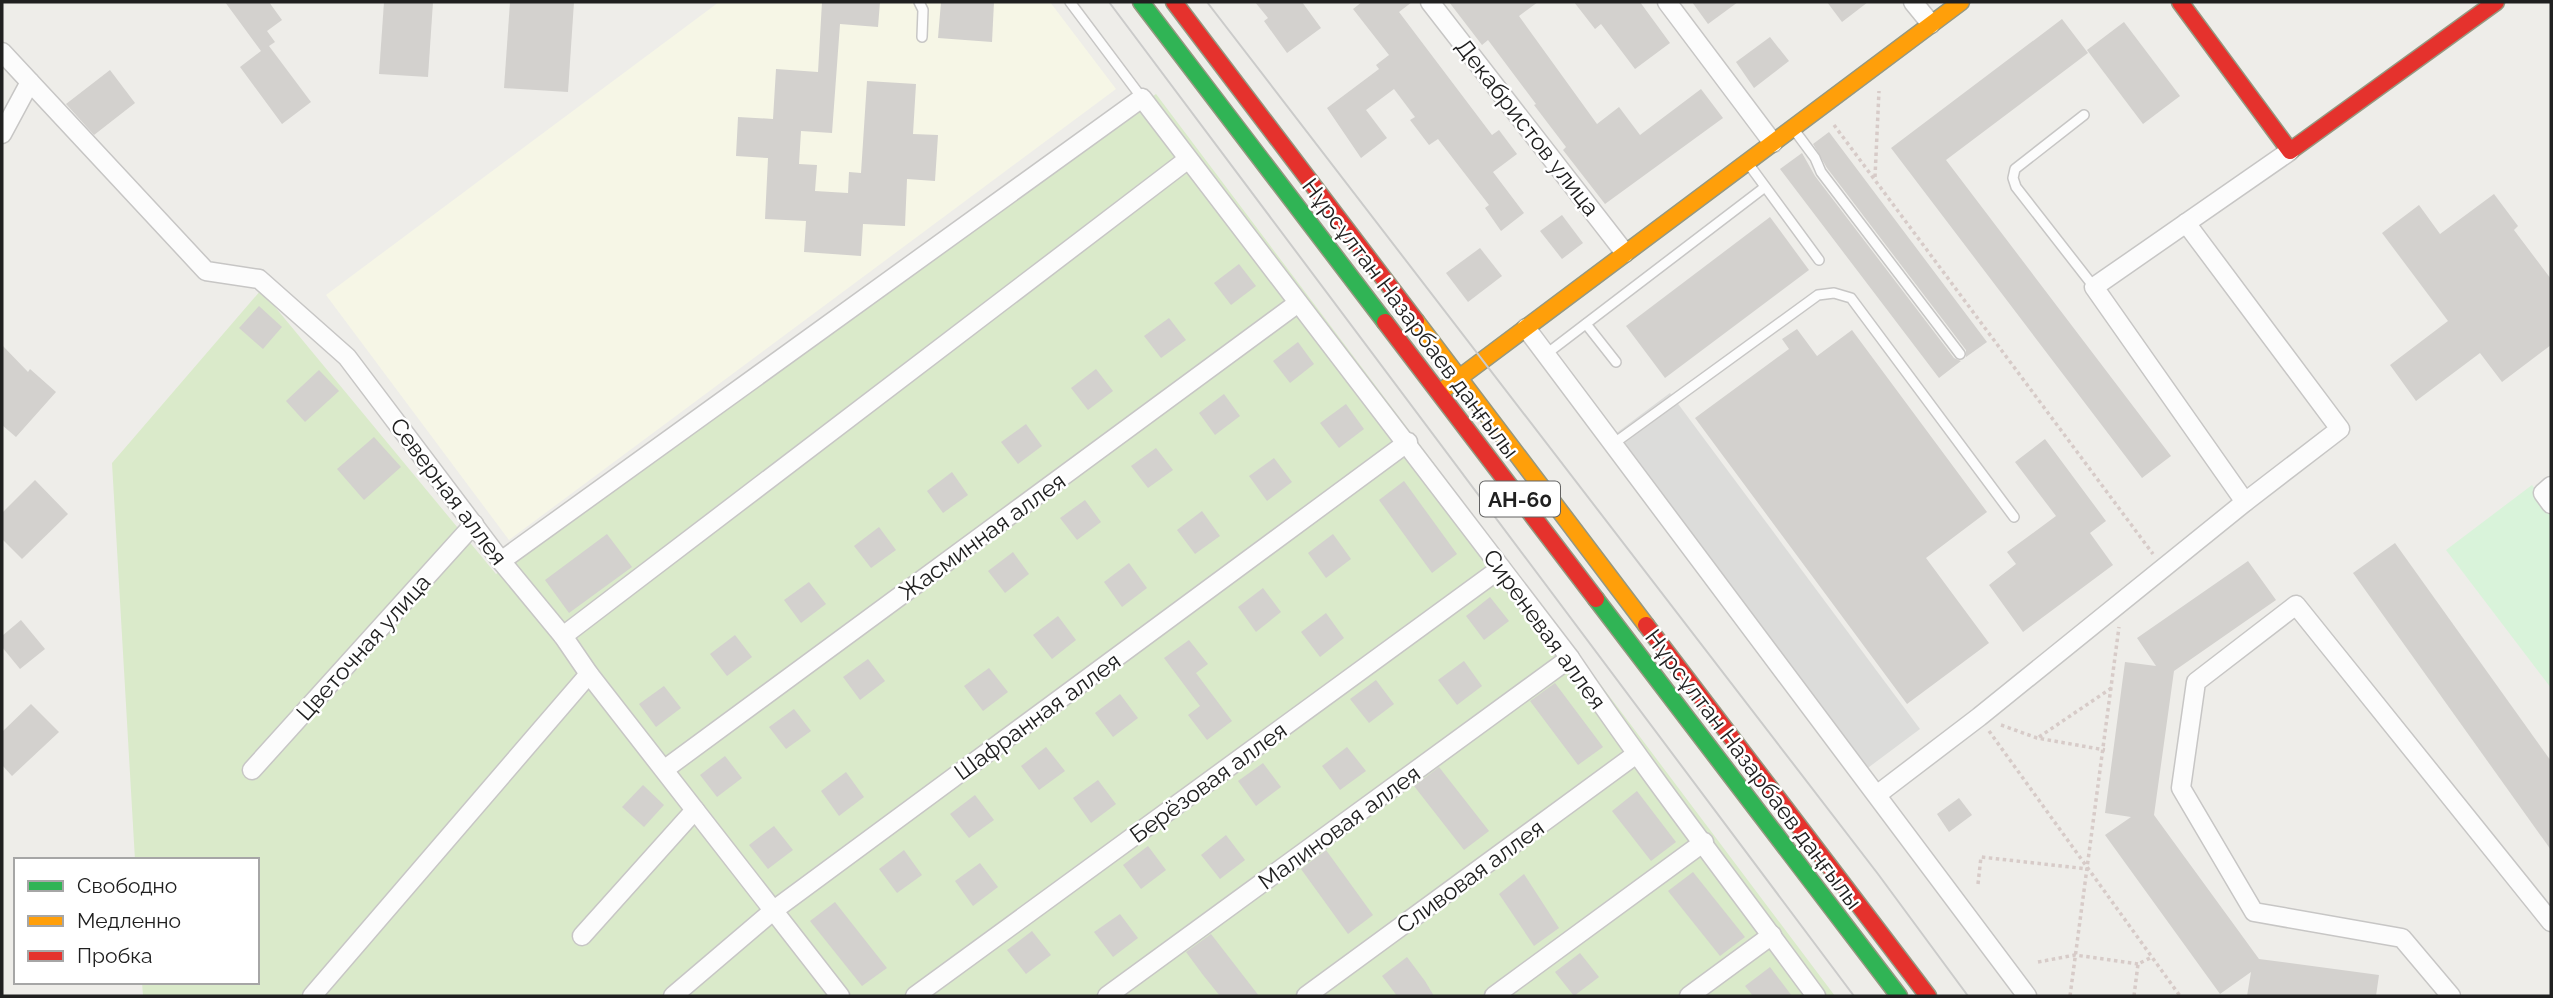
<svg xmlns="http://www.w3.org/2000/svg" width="2553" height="998" viewBox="0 0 2553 998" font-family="Raleway,sans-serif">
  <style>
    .education { fill: #f6f6e6 }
    .religious { fill: #dcdcda }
    .grass { fill: #daeaca }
    .park { fill: #d9f3da }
    .building { fill: #d3d1ce }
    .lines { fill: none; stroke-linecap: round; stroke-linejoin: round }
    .lane-casing { stroke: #c7c6c5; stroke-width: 12 }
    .street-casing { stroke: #c7c6c5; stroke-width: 21 }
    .fast-casing { stroke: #959881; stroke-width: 19 }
    .slow-casing { stroke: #959881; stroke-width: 19 }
    .jam-casing { stroke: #959881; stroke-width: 19 }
    .path { stroke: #d7cbc8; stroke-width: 3.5; stroke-dasharray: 3.5 3.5; stroke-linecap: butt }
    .lane { stroke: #fcfcfc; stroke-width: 9 }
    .street { stroke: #fcfcfc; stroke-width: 18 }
    .fast { stroke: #30b455; stroke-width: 16 }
    .slow { stroke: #ff9f0a; stroke-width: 16 }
    .jam { stroke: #e5322d; stroke-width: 16 }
    .tram { stroke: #cbcbca; stroke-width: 2 }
    .labels { text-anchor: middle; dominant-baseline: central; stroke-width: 5; stroke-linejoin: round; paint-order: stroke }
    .shield { fill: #fff; stroke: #636363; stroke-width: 2 }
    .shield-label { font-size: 21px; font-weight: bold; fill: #202020 }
    .street-label { font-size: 23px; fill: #202020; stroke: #fff }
  </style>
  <rect width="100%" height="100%" fill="#eeede9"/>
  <!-- education -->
  <path class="education" d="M719,2H1050L1116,89L509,540L326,295Z"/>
  <!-- religious -->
  <path class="religious" d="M1670,393L1920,729L1853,779L1603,443Z"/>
  <!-- grass -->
  <path class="grass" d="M1156,94L1835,996H143L142,982H257V860H135L112,463L261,290L496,574Z"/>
  <!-- park -->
  <path class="park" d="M2532,485L2551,511V688L2446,550Z"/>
  <!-- building -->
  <g class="building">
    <path d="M225,2H269L282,20L267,31L275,42L269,46L311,102L282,124L240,67L261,51Z"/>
    <path d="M384,2H433L428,77L379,74Z"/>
    <path d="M510,2H574L568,92L504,88Z"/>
    <path d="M822,2H880L878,27L840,24L832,133L801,131L799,164L817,165L815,191L848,193L849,172L861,173L867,81L916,84L913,134L938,135L935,181L907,179L905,226L863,224L861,256L804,252L806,221L765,219L768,158L736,156L738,117L773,119L776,69L818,72Z"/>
    <path d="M941,2H994L992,42L938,38Z"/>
    <path d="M1255,2H1302L1321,28L1287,53L1264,21L1268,18Z"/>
    <path d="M1362,2H1412L1399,12L1492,135L1499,130L1517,154L1493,172L1524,213L1501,231L1485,208L1489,205L1438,139L1429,145L1410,120L1415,117L1394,89L1366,110L1387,138L1361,158L1327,108L1379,69L1376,65L1389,55L1353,9Z"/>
    <path d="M1449,2H1538L1519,16L1597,124L1619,107L1640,135L1701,89L1723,118L1605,204L1563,150L1566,147L1534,105L1536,104L1488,40L1482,45Z"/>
    <path d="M1574,2H1640L1670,43L1635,69L1601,24L1595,29Z"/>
    <path d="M1692,2H1738L1708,24Z"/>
    <path d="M1827,2H1868L1842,22Z"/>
    <path d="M2062,19L2088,53L1946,160L2171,456L2142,478L1891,148Z"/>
    <path d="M2124,22L2180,96L2143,124L2087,50Z"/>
    <path d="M1770,37L1789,61L1754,88L1736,62Z"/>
    <path d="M110,70L135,103L94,135L66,104Z"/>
    <path d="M1829,132L1987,342L1966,357V350L1827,168L1813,144Z"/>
    <path d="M1802,153L1815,176L1954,358L1961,361L1939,378L1780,169Z"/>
    <path d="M2494,194L2518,226L2514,230L2551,279V345L2502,382L2480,353L2416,401L2390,365L2448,321L2382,233L2419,205L2440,234Z"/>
    <path d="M1562,215L1583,243L1562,259L1540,231Z"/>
    <path d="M1770,217L1809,270L1665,378L1626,326Z"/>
    <path d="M1480,248L1502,276L1468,302L1446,273Z"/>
    <path d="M1239,264L1256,286L1231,305L1214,283Z"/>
    <path d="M259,306L282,327L263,349L239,328Z"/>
    <path d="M1169,318L1186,340L1161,358L1144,336Z"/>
    <path d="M1797,329L1817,356L1852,330L1987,512L1926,558L1989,643L1907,704L1695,418L1789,349L1782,339Z"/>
    <path d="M1298,342L1314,364L1290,383L1273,361Z"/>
    <path d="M2,345L28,372L30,369L56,392L16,437L2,425Z"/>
    <path d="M1096,369L1113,391L1088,410L1071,388Z"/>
    <path d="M319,370L339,391L305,422L286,401Z"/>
    <path d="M1224,394L1240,416L1215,435L1199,413Z"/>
    <path d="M1346,404L1364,429L1339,448L1320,423Z"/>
    <path d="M1026,424L1042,446L1018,464L1001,442Z"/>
    <path d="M374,437L401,467L364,500L337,469Z"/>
    <path d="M2045,439L2106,521L2090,533L2113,565L2023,632L1989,585L2016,564L2007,552L2056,516L2015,462Z"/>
    <path d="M1156,448L1173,470L1148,488L1131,466Z"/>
    <path d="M1274,458L1292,482L1267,501L1249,476Z"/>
    <path d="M952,472L968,495L943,513L927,491Z"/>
    <path d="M35,480L68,514L22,559L2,539V513Z"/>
    <path d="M1404,481L1457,554L1432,573L1379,500Z"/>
    <path d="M1085,500L1101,522L1077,540L1060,518Z"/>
    <path d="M1202,511L1220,536L1195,554L1177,530Z"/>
    <path d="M879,527L896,550L871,568L854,546Z"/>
    <path d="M607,534L632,567L569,613L545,580Z"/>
    <path d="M1333,534L1351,559L1326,578L1308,553Z"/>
    <path d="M2395,543L2551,761V850L2353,573Z"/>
    <path d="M1013,552L1029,574L1005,593L988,571Z"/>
    <path d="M2248,561L2276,600L2174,671L2154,815L2259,959L2379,975L2376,996H2247L2251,972L2220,994L2105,835L2131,817L2105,813L2125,662L2156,666L2137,638Z"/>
    <path d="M1129,563L1147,588L1122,607L1104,582Z"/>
    <path d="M809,582L826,604L801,623L784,600Z"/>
    <path d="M1263,588L1281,612L1256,632L1238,607Z"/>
    <path d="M1490,597L1509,621L1484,640L1466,616Z"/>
    <path d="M1326,613L1344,638L1320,657L1301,632Z"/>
    <path d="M1058,616L1076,640L1052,659L1033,635Z"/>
    <path d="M21,620L45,649L20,669L2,647V636Z"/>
    <path d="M735,635L752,657L727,676L710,654Z"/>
    <path d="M1189,640L1208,664L1196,673L1232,721L1207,740L1188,715L1200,706L1164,658Z"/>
    <path d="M868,659L885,681L860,700L843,677Z"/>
    <path d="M1464,661L1482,686L1457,705L1438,680Z"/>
    <path d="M989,668L1008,692L983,711L964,686Z"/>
    <path d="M1376,680L1394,704L1369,723L1350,699Z"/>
    <path d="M1555,683L1603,747L1578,765L1530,701Z"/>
    <path d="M664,686L681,708L656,727L639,704Z"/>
    <path d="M1120,694L1138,718L1113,737L1095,713Z"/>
    <path d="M31,704L59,732L12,776L2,765V732Z"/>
    <path d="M794,709L811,731L786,749L769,727Z"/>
    <path d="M1046,747L1065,771L1039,790L1021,766Z"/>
    <path d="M1347,747L1366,771L1340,790L1322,766Z"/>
    <path d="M725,756L742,778L717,797L700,775Z"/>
    <path d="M1263,763L1281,787L1256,806L1238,781Z"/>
    <path d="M1439,767L1489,831L1464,850L1414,786Z"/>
    <path d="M846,772L864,797L839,816L821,791Z"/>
    <path d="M1098,780L1116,804L1091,823L1073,798Z"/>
    <path d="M643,785L664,805L644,827L622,807Z"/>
    <path d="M1637,791L1676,842L1651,861L1612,811Z"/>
    <path d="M975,795L994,820L969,838L950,814Z"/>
    <path d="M1959,798L1972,815L1949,832L1937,814Z"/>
    <path d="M774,826L793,850L768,869L749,845Z"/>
    <path d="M1226,835L1245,860L1220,879L1201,855Z"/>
    <path d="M1148,846L1166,870L1141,889L1123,865Z"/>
    <path d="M904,850L922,875L897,893L879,869Z"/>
    <path d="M1326,850L1373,915L1348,934L1301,869Z"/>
    <path d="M980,863L998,887L973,906L955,881Z"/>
    <path d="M1693,872L1745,937L1720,956L1668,891Z"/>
    <path d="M1524,874L1559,928L1534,946L1499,894Z"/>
    <path d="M835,902L887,968L862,986L810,921Z"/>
    <path d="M1120,914L1138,938L1113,957L1094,932Z"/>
    <path d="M1032,931L1051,955L1026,974L1007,950Z"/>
    <path d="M1211,934L1242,974L1259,996H1220L1203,975L1186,952Z"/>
    <path d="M1580,953L1599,977L1574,996L1555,972Z"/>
    <path d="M1407,957L1425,981L1434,996H1397L1382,976Z"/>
    <path d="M1770,967L1792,996H1753L1745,986Z"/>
  </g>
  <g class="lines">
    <defs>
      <g id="lane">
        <path d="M919,2L923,10L922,37"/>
        <path d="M1070,2L1142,98"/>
        <path d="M2084,115L2015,169L2013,178L2016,187L2094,287"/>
        <path d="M1795,131L1815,158L1821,172L1960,354"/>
        <path d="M1747,162L1819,260"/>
        <path d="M1586,324L1616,362"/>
        <path d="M1545,355L1765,187"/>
        <path d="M1613,444L1818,295L1834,293L1851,298L2014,517"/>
      </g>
      <g id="street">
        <path d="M1430,2L1625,253"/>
        <path d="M1667,2L1773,143"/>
        <path d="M1913,2L1931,24"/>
        <path d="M2,52L206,271L259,279L347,357L501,561L563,636L589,674L840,996"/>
        <path d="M2,134L30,82"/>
        <path d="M1526,328L2027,996"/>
        <path d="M2551,486L2543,493L2551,504"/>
        <path d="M2245,502L2094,287L2290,151"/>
        <path d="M501,561L1142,98L1570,658C1648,774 1734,884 1816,996"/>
        <path d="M563,636L1187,160"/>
        <path d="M665,769L1298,303"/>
        <path d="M252,770L474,524"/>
        <path d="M1878,794L1979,717L2245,502L2340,429L2186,223"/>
        <path d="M582,936L695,810"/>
        <path d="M312,996L589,674"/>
        <path d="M673,996L774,910L1408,442"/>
        <path d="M915,996L1501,568"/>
        <path d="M1107,996L1570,658"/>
        <path d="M1306,996L1635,755"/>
        <path d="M1494,996L1704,842"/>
        <path d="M1689,996L1772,935"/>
        <path d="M2451,996L2402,938L2254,912L2181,788L2196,682L2296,605L2551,922"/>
      </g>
      <g id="fast">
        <path d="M1141,2L1385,322"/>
        <path d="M1596,599L1899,996"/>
      </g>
      <g id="slow">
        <path d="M1416,321L1646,625"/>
        <path d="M1443,390L1961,2"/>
      </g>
      <g id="jam">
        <path d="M1174,2L1416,321"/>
        <path d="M2180,2L2290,151L2496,2"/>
        <path d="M1385,322L1596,599"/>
        <path d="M1646,625L1928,996"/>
      </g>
    </defs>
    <!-- lane casing -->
    <use href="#lane" class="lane-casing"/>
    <!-- street casing -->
    <use href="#street" class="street-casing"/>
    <!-- fast casing -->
    <use href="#fast" class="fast-casing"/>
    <!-- slow casing -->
    <use href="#slow" class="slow-casing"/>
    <!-- jam casing -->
    <use href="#jam" class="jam-casing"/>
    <!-- path -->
    <g class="path">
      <path d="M1834,125L2153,554"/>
      <path d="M1875,177L1879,91"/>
      <path d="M2001,725L2037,738L2105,750"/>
      <path d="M1989,731L2180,996"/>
      <path d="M2039,737L2113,687"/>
      <path d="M1978,884L1981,857L2088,869"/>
      <path d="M2038,962L2075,955L2138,964"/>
      <path d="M2070,996L2119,627"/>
      <path d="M2134,996L2138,964L2152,957"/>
    </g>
    <!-- lane -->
    <use href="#lane" class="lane"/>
    <!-- street -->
    <use href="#street" class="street"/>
    <!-- fast -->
    <use href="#fast" class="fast"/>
    <!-- slow -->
    <use href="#slow" class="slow"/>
    <!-- jam -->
    <use href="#jam" class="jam"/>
    <!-- tram -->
    <g class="tram">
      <path d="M1109,2L1854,996"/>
      <path d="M1207,2L1878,874L1968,996"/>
    </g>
  </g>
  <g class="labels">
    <!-- shield labels -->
    <rect class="shield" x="1480" y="481.5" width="80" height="35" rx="5"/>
    <g class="shield-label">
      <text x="1520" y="499">АН-60</text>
    </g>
    <!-- street labels -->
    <g class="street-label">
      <text transform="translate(1528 127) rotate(52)">Декабристов улица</text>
      <text transform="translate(1411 318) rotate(53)">Нұрсұлтан Назарбаев даңғылы</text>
      <text transform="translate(449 491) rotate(53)">Северная аллея</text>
      <text transform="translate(982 536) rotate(-36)">Жасминная аллея</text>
      <text transform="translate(1545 629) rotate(54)">Сиреневая аллея</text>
      <text transform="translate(363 647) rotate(-48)">Цветочная улица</text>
      <text transform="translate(1037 716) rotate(-36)">Шафранная аллея</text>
      <text transform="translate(1754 769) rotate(53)">Нұрсұлтан Назарбаев даңғылы</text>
      <text transform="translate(1208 782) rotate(-36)">Берёзовая аллея</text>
      <text transform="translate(1339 827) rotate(-36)">Малиновая аллея</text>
      <text transform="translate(1470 876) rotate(-36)">Сливовая аллея</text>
    </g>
  </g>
  <!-- border -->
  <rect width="2553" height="998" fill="none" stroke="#202020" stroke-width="7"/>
  <!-- legend -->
  <rect x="14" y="858" width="245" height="126" fill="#ffffff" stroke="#a6a6a6" stroke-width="2"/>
  <rect x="28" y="881" width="35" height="10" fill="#30b455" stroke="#a6a6a6" stroke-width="2"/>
  <text x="77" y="893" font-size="21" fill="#202020">Свободно</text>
  <rect x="28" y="916" width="35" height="10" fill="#ff9f0a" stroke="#a6a6a6" stroke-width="2"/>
  <text x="77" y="928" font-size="21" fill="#202020">Медленно</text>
  <rect x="28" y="951" width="35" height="10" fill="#e5322d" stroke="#a6a6a6" stroke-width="2"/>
  <text x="77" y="963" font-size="21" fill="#202020">Пробка</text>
</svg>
